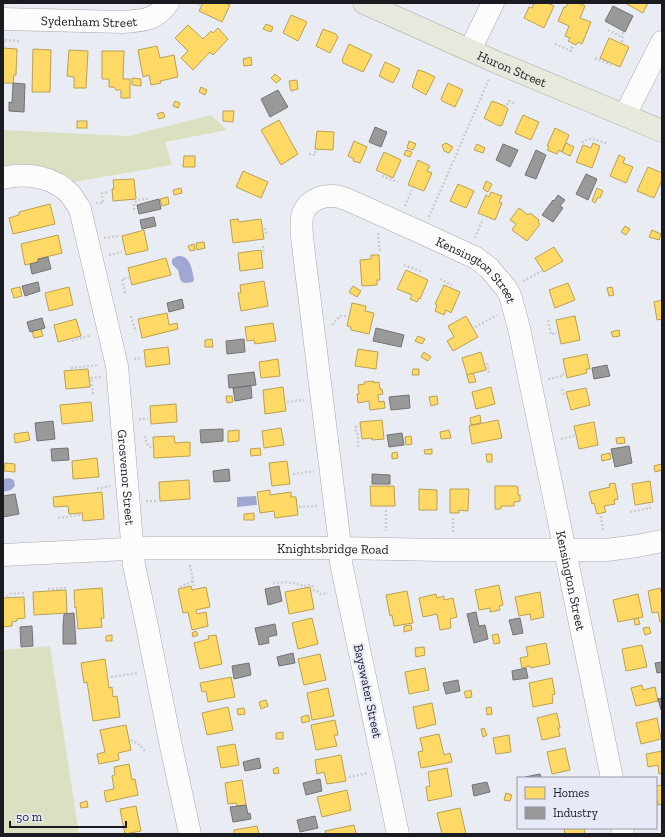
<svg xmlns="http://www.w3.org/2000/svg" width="665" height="837" viewBox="0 0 665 837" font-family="'Zilla Slab',serif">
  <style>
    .green { fill: #d9e1c1 }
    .water { fill: #a0a7d2 }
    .homes { fill: #ffd966; stroke: #baa051 }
    .industry { fill: #999; stroke: #737375 }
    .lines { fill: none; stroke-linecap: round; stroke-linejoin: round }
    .minor-casing { stroke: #a7a9af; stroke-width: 23 }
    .major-casing { stroke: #a4a89a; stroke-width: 23 }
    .path { stroke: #cdcdd0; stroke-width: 2.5; stroke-dasharray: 2 2; stroke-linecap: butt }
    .minor { stroke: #fcfcfd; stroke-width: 22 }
    .major { stroke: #e7e9df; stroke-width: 22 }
    .labels { text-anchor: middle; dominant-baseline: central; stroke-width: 4; stroke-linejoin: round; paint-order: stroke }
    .street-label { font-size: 13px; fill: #1a1b20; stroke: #e6e9f8 }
  </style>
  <rect width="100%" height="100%" fill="#eaecf4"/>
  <!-- green -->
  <g class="green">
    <path d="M211,115L227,130L165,142L172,165L74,182C56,165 26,161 3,166V130L129,136Z"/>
    <path d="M50,646L79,834H3V650Z"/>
  </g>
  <!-- water -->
  <g class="water">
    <path d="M178,256C190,255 192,269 194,279L193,282L186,283L182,282L180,279L178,270L172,264V259Z"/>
    <path d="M9,478L14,480L15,486L11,490L3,492V479Z"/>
    <path d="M256,496L257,505L237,507V497Z"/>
  </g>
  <!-- homes -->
  <g class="homes">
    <path d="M203,3H225L230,5L222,22L199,11Z"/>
    <path d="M534,3H547L554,6L544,28L524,18L529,7L532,8Z"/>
    <path d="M568,3H579L585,6L580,18L591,22L582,44L578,42L576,45L568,41L570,38L565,36L569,26L558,21L564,7H566Z"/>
    <path d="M625,3H648L643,13Z"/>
    <path d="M291,15L303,20L307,22L298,41L283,33Z"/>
    <path d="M266,24L273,27L271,32L263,29Z"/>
    <path d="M188,25L203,39L211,31L213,33L218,28L228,39L213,55L210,52L193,70L181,58L188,51L175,38Z"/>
    <path d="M323,29L336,34L338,37L330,53L316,46Z"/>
    <path d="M609,38L629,47L620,67L600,58Z"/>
    <path d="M349,44L372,55L363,72L343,63L342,60Z"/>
    <path d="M157,46L160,58L174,55L178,77L160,81L161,83L151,85L149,75L143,77L138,50Z"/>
    <path d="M3,48L17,49L16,75H14L13,83H3Z"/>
    <path d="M33,49L51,50L50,92H32Z"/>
    <path d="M69,50L88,51L86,88H74V77L67,76Z"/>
    <path d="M102,51H124L123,79H130V98H121V90H116L114,87H109V79H102Z"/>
    <path d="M251,57L252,65L244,66L243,59Z"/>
    <path d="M385,62L400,69L393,83L379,76Z"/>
    <path d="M418,70L425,72L435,77L426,95L412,87Z"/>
    <path d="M275,74L281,79L276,83L271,78Z"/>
    <path d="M132,78L141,79V86L132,85Z"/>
    <path d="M297,80L298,89L291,91L289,81Z"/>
    <path d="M448,83L463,90L455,107L442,101L441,99Z"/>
    <path d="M201,87L207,90L205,95L199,92Z"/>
    <path d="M175,101L180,103L178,108L173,106Z"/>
    <path d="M492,101L505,106L508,109L502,125L499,126L484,118Z"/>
    <path d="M223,111H234L233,122L223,121Z"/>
    <path d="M163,112L165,117L159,119L157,114Z"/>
    <path d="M523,115L539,122L531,140L515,133Z"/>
    <path d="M279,120L298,154L281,165L261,130Z"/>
    <rect x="77" y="121" width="10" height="7"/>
    <path d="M555,128L569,135L562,152L559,150L557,154L547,150L549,147L547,146Z"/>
    <path d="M317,131L334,132L333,150L315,149Z"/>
    <path d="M354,141L367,147L360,163L353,161L354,159L348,156Z"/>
    <path d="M409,141L416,144L413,150L407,148Z"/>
    <path d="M446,143L453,147L449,153L444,151L442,145Z"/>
    <path d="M566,143L574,147L570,156L562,152Z"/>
    <path d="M593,143L600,146L592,168L576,162L583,145L591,148Z"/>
    <path d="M477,144L485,148L483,153L474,150Z"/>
    <path d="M406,150L412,152L410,157L404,155Z"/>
    <path d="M384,152L401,160L393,178L376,170Z"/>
    <path d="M619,155L625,158L623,163L633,167L626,183L610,176Z"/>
    <path d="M184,156H195V167H183Z"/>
    <path d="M418,160L430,166L427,171L432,173L424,191L408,185Z"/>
    <path d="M648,167L662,173V180L654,198L637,191Z"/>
    <path d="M243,171L268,182L261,198L236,187Z"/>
    <path d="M134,179L136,199L113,201L112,189H114L113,180Z"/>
    <path d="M486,181L492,184L488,192L483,189Z"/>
    <path d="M458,184L474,191L466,208L450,201Z"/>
    <path d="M181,188L182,193L174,195L173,190Z"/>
    <path d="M597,188L603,191L600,198L598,197L595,203L592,201Z"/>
    <path d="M491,192L502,196L499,202L502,203L495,220L478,213L486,195L489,197Z"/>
    <path d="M168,197L169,204L162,206L160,199Z"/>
    <path d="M50,204L55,224L13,234L9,218L19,215V212Z"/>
    <path d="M519,208L528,215L530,213L539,220L538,222L540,224L527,241L512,230L516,224L510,220Z"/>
    <path d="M238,219L239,222L261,219L264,239L233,243L230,220Z"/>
    <path d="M625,226L630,229L626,235L621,232Z"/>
    <path d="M144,230L148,250L126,255L122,236Z"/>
    <path d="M652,230L661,234L659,240L649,237Z"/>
    <path d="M58,235L62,253L38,259V262L25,265L21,244Z"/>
    <path d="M204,242L205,248L197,250L196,243Z"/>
    <path d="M194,244L195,250L190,251L188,246Z"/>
    <path d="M554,247L563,261L544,272L535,258Z"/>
    <path d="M261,250L263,268L240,271L238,253Z"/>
    <path d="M371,255H379L380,280H377V285L362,286L360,260L371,259Z"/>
    <path d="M166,258L171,275L132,285L128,268Z"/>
    <path d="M406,270L428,280L420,299L419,298L417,302L410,299L412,295L397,289Z"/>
    <path d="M264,281L268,306L241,311L238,293H241L240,285Z"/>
    <path d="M568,283L575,300L555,308L549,290Z"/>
    <path d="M444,285L460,292L451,313L446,310L444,315L435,311L437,305L435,304Z"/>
    <path d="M353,286L361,291L357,297L349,292Z"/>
    <path d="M20,287L22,296L14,298L11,289Z"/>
    <path d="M69,287L73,305L49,311L45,293Z"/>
    <path d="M612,287L614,295L609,296L607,288Z"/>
    <path d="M662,300V319L657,320L654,302Z"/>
    <path d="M352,303L366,306L365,311L374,313L369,334L351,330V327L347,326Z"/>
    <path d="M167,313L169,325L177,323L178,329L142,338L138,319Z"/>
    <path d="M466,316L478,337L453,351L447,341L454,337L448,326Z"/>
    <path d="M575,316L580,340L561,344L556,320Z"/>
    <path d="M76,319L81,336L58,342L54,325Z"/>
    <path d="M273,323L276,341L255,344L254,340L247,341L245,327Z"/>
    <path d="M41,329L43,336L34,338L32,331Z"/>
    <path d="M619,330L620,336L613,337L611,332Z"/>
    <path d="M418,336L425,339L422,344L415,341Z"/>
    <path d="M212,339L213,347H205V340Z"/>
    <path d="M168,347L170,364L146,367L144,350Z"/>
    <path d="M358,349L378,352L376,369L355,366Z"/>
    <path d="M424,352L431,357L428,361L421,357Z"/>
    <path d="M481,352L486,370L467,375L462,358Z"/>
    <path d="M587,354L590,369H586L587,373L567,378L563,359Z"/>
    <path d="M278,359L280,376L261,378L259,362Z"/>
    <path d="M88,369L90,387L66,389L64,371Z"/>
    <path d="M413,369H419V375H412Z"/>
    <path d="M473,373L476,382L469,383L467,375Z"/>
    <path d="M374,381V383L379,382L380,389H382L383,394L378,395L379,402L384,401L385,408L370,410L369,401L358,403L357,394H359L358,385L365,384L364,382Z"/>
    <path d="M283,387L286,411L265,414L263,390Z"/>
    <path d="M491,387L495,404L476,409L472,392Z"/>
    <path d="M586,388L590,405L571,410L566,392Z"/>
    <path d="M226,396H232L233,402L227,403Z"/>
    <path d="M437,396L438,404L431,406L429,397Z"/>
    <path d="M91,402L93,421L62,424L60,405Z"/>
    <path d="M176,404L177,422L151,424L150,406Z"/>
    <path d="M480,415L481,423L471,425L470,418Z"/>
    <path d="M382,420L384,439L372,440V438L362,439L360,422Z"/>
    <path d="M498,420L502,438L472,444L469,426Z"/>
    <path d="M594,422L598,445L579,449L574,426Z"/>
    <path d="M281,428L284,445L264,448L262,431Z"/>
    <path d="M239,430V441L228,442V431Z"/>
    <path d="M449,430L451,438L441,439L440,432Z"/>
    <path d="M28,432L30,440L15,443L14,434Z"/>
    <path d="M174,436L175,443L190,442V456L154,458L153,437Z"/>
    <path d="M411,436L412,444L406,445L405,437Z"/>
    <path d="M624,437L625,443L617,444L616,438Z"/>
    <path d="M260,448L261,455L251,456L250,449Z"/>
    <path d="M432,449V454H425L424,450Z"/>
    <path d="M397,452L398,458L392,459V453Z"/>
    <path d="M610,453L611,459L602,461L601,455Z"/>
    <path d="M486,454H492V462H487Z"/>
    <path d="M97,458L99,477L73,479L72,461Z"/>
    <path d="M287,461L290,484L272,486L269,463Z"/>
    <path d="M5,463L15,464V472L4,471Z"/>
    <path d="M661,464L662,470L655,472L654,466Z"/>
    <path d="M189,480L190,499L160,501L159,482Z"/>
    <path d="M650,481L653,502L635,505L632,484Z"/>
    <path d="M615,483L618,499L614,500L615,504L604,506L606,512L597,514L594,503L592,504L589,492L610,487L609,484Z"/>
    <path d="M370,486H394L395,506H371Z"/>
    <path d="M495,486H516L518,487V495H520V501L514,502V506H501V509H495Z"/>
    <path d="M419,489L437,490V510H419Z"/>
    <path d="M450,489H469L468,511L459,510V513H450Z"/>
    <path d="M270,490V495L291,492V497H296L298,515L275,518L274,511L260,513L257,492Z"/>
    <path d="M102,492L104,519L83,521L82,513L69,514L68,506L54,507L53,497Z"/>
    <path d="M254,513V520H244V514Z"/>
    <path d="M499,585L503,605L499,606L500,610L490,612V608L479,610L475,590Z"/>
    <path d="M191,586L192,590L206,587L210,607L196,610L197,614L206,612L208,626L192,630L188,612L183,613L178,589Z"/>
    <path d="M310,587L314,609L289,614L285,592Z"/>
    <path d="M102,588L104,618H101L102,627L78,629L76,607L75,608L74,590Z"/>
    <path d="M660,588L661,592L662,591V622H660L658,612L652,613L648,591Z"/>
    <path d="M66,590L67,613L34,615L33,592Z"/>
    <path d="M407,591L413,623L394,626L392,615L390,616L386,595Z"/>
    <path d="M540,592L544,617L531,620L530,614L519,616L515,597Z"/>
    <path d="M436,594L437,598L444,596V600L453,598L457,617L450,619L451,628L440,630L437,614L423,617L419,598Z"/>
    <path d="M638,594L643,617L618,622L613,600Z"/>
    <path d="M24,597L25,618L17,619V621L12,622V626L3,627V598Z"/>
    <path d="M312,618L318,644L298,649L292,623Z"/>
    <path d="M638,618L640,624L635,625L634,619Z"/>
    <path d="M411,625L412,630L404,632V626Z"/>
    <path d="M649,627L651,633L645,635L643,628Z"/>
    <path d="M196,631L198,635L193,637L192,633Z"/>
    <path d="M498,634L500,643L494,644L492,635Z"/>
    <path d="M112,635V641H106V636Z"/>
    <path d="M216,635L222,664L200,669L194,643L209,639L208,636Z"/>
    <path d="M546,643L550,664L531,668L530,666L522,668L520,658L528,656L526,647Z"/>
    <path d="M642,645L647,667L626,671L622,649Z"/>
    <path d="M424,647L425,655L416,657L415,648Z"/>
    <path d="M320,654L326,680L304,685L298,659Z"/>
    <path d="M105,659L109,688L112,687L113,697L117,696L120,717L93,721L87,682L84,683L81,663Z"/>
    <path d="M425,668L429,690L409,694L405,672Z"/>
    <path d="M231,677L235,697L208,702L206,691L202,692L200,683Z"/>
    <path d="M552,678L555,694L552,695L553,703L533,707L529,683Z"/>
    <path d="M642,685L643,690L655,687L658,701L636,706L631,688Z"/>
    <path d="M328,688L334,716L312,720L307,693Z"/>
    <path d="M471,690L472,697L466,698L464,692Z"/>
    <path d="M266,700L268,706L261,709L259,702Z"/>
    <path d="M432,703L436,724L417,729L413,707Z"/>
    <path d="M228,707L233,730L207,735L202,713Z"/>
    <path d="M491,707L492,714L487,715L486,708Z"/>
    <path d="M244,708L245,714L238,715L237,709Z"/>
    <path d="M557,713L560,728H558L560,736L542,740L537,718Z"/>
    <path d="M308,715L310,721L302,723L301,717Z"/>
    <path d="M657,718L661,739L641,744L636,723Z"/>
    <path d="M335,720L338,735H334L337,746L316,750L311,725Z"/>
    <path d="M126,725L131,750L118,753L119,760L99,764L97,754L105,752L100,730Z"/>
    <path d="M484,728L487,735L483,737L481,729Z"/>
    <path d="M283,732V739H276V733Z"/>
    <path d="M439,734L444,755L450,753L452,762L421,768L418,752L423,751L420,738Z"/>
    <path d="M509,735L511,752L496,754L493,738Z"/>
    <path d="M235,744L239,765L221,768L217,747Z"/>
    <path d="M565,748L570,770L552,774L547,752Z"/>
    <path d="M662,751V773L659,774L658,765L648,767L646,754Z"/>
    <path d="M341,755L346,781L327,784L324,772L317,774L315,760Z"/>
    <path d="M129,764L132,780L135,779L138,795L106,802L104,791L114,789L112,776L115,775L114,767Z"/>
    <path d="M278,767L279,773L274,774L273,769Z"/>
    <path d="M447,768L452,796L428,801L426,787L430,786L428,772Z"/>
    <path d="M242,780L246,805L237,806L236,803L228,804L225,783Z"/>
    <path d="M662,785V804L658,805L656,796V786Z"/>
    <path d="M347,790L351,810L322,817L317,797Z"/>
    <path d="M506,793L512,795L510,801L504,800Z"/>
    <path d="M87,801L88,807L81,808L80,803Z"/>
    <path d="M136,806L141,831L125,834L120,809Z"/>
    <path d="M460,808L466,834H442L437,813Z"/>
    <path d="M354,825L356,834H326L325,831Z"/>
    <path d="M257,826L259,834H234V830Z"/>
    <path d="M564,828H584L585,834H565Z"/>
  </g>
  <!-- industry -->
  <g class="industry">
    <path d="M613,6L633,16L625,32L605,21Z"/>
    <path d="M13,83L25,84L24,112L9,111V102L12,103Z"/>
    <path d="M278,90L288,107L270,117L261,99Z"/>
    <path d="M375,127L387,132L381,147L369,142Z"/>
    <path d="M503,144L518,150L510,167L496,160Z"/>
    <path d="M536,150L546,155L536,179L525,175Z"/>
    <path d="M586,174L597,179L588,200L576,194Z"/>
    <path d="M558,195L565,200L560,206L563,208L553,222L542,215L553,200L554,201Z"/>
    <path d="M159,199L161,209L139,214L137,205Z"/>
    <path d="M154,217L156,226L142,229L140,220Z"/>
    <path d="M48,257L51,269L32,274L30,264L38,262V259Z"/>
    <path d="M38,282L40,291L25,296L22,286Z"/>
    <path d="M182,299L184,308L169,312L167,303Z"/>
    <path d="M42,318L45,328L30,332L27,322Z"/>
    <path d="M376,328L404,335L401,347L373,341Z"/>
    <path d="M244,339L245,352L227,354L226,341Z"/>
    <path d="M607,365L610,376L594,379L592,368Z"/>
    <path d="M254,372L256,385L229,388L228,375Z"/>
    <path d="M251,386L252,398L235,401L233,388Z"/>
    <path d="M409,395L410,408L391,410L389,397Z"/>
    <path d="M53,421L55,439L37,441L35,423Z"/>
    <path d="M223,429V441L201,443L200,430Z"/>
    <path d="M402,433L404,445L389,447L387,435Z"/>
    <path d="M629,446L632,463L615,467L611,449Z"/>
    <path d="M68,448L69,460L52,461L51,449Z"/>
    <path d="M229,469L230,481L214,482L213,471Z"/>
    <path d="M372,474L390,475V484H372Z"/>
    <path d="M15,494L19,514L3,517V496Z"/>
    <path d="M279,586L282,601L268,605L265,589Z"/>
    <path d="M476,612L479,626L485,625L488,639L474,643L467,614Z"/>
    <path d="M74,613L76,644H63V626L64,614Z"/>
    <path d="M520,618L523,633L513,635L509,620Z"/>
    <path d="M275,624L277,635L268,637L269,643L259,645L255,628Z"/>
    <path d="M32,626L33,646L21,647L20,627Z"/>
    <path d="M293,653L295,663L279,666L277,657Z"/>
    <path d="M662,662V672L657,673L655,663Z"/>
    <path d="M249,663L251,675L234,679L232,666Z"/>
    <path d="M526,668L528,678L513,680L512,671Z"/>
    <path d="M458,680L460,691L446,694L443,683Z"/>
    <path d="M662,698V710H661L658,699Z"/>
    <path d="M259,758L261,768L245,771L243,762Z"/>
    <path d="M540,774L541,778H525V777Z"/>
    <path d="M320,779L322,791L306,795L303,783Z"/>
    <path d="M487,782L490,792L474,796L472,785Z"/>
    <path d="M246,805L248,814L250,813L251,819L233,822L230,807Z"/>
    <path d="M315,816L318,828L300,832L297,820Z"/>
  </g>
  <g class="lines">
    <defs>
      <g id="minor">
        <path id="s1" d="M3,19L123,22C143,20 155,21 168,3"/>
        <path d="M470,50L493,3"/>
        <path d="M625,115L662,42"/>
        <path id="s2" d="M3,178C26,172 55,177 71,195C74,200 77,204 80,209L117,366L134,565L146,621L171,746L190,834"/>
        <path id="s3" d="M3,555L147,548H340L440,550H606L637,546L662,541"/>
        <path d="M622,828L623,834"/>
        <path id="s4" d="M398,834L341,563L339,537L304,254C303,242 300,228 302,217C305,202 320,195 334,196C338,196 342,198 346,199L422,233L476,258L489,268L505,287L510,295L519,328L612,778"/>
      </g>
      <g id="major">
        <path id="s5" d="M364,3L496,62L662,131"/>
      </g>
    </defs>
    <!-- minor casing -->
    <use href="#minor" class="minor-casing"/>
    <!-- major casing -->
    <use href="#major" class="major-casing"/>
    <!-- path -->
    <g class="path">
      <path d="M196,3L200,4L198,7"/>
      <path d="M530,5L531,3"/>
      <path d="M608,30L622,37"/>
      <path d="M622,42L623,32"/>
      <path d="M555,44L571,51L573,44"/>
      <path d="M3,47L4,40L20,41"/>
      <path d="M595,58L612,65"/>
      <path d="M507,105L509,101L516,104"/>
      <path d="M582,143C589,135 599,141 608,144"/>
      <path d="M309,154L315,155L316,150"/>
      <path d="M382,176L398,182"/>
      <path d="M96,203H103L102,193L109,192"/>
      <path d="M405,206L412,190"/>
      <path d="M134,210V203C139,199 143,199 149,199"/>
      <path d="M429,217L489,79"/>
      <path d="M265,228L267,236"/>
      <path d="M378,233L380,253"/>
      <path d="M104,238L120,236"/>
      <path d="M475,238L483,219"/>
      <path d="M263,246L264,255"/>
      <path d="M109,255L122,252"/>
      <path d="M404,265L420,271L419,274"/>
      <path d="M440,279L452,285"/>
      <path d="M523,281L542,271"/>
      <path d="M125,293L122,279L129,278"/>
      <path d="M131,316L136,332"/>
      <path d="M548,320L551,334L557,333"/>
      <path d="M332,325L340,316H347"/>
      <path d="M475,327L497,315"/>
      <path d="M72,341L91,335"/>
      <path d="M134,359L142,358"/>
      <path d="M487,363L489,373"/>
      <path d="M71,368L99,365"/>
      <path d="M548,379L563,376V373H564"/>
      <path d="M562,389L564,397"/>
      <path d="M93,394L91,378L101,377"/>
      <path d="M287,402L304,400"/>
      <path d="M139,419H148"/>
      <path d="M145,436C146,442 146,445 152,448"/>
      <path d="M561,439L574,436"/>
      <path d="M358,447V435L355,429L356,427L359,425"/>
      <path d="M293,474L314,471"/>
      <path d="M97,489L110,486"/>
      <path d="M146,501H157"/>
      <path d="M299,507L317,506"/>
      <path d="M386,510V531"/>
      <path d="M630,512L650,508L649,504"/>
      <path d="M601,516L603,531"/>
      <path d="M58,518L80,515"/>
      <path d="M453,532V516"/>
      <path d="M190,565L194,586"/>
      <path d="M273,583L286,582L299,584L303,586L312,585L314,590L317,591L320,594L328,593"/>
      <path d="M180,587L193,581"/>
      <path d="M48,589L68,588"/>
      <path d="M7,597L10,594L24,593"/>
      <path d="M111,677L138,673"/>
      <path d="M131,740L140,745L145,751"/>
      <path d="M349,777L368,773"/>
    </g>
    <!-- minor -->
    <use href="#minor" class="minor"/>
    <!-- major -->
    <use href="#major" class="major"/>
  </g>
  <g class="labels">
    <!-- street labels -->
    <g class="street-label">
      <text stroke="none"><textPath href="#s1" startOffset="86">Sydenham Street</textPath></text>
      <text stroke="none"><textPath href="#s5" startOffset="162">Huron Street</textPath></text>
      <text stroke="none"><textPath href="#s4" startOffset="830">Kensington Street</textPath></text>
      <text stroke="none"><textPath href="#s2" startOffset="363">Grosvenor Street</textPath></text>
      <text stroke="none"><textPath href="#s3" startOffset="330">Knightsbridge Road</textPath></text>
      <text stroke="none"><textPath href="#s4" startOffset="1165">Kensington Street</textPath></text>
      <text transform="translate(368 691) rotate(78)">Bayswater Street</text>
    </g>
  </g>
  <!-- border -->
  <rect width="665" height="837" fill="none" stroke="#1a1b20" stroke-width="8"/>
  <!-- legend -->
  <rect x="517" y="777" width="140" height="52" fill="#e6e9f8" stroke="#9497a2"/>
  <rect x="525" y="787" width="20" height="12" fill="#ffd966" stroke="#9497a2"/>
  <text x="553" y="797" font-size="12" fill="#1a1b20">Homes</text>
  <rect x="525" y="807" width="20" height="12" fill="#999999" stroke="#9497a2"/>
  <text x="553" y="817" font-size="12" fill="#1a1b20">Industry</text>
  <!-- scale -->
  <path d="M10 821v6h116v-6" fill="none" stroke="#1a1b20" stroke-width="2"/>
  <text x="16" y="821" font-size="12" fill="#1a1b20" stroke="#e6e9f8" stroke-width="3" paint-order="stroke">50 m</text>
</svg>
